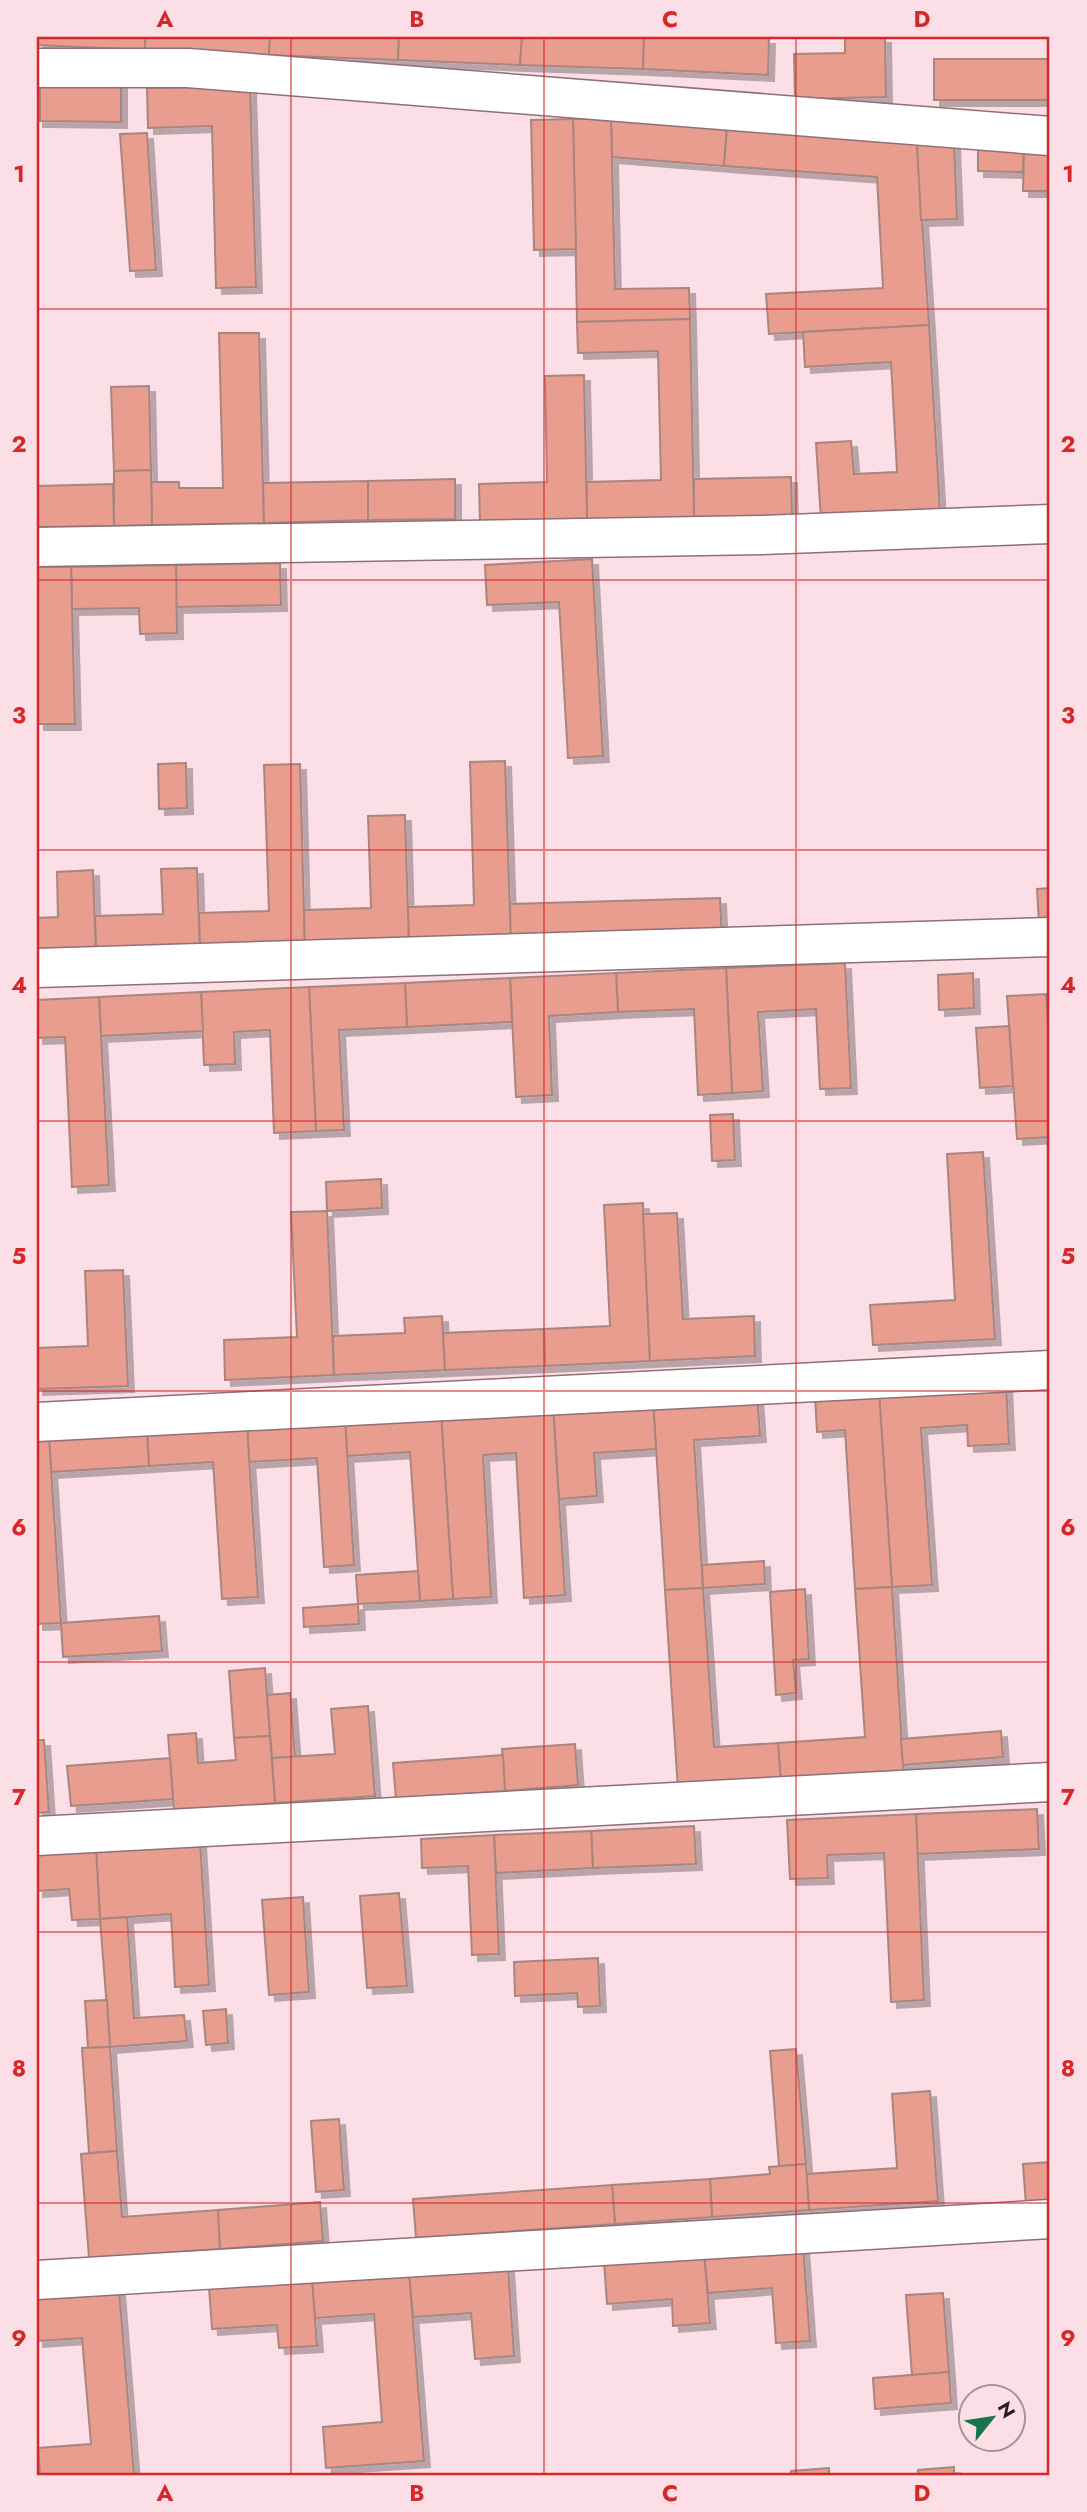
<svg xmlns="http://www.w3.org/2000/svg" width="1087" height="2512" viewBox="0 0 1087 2512" font-family="Jost,sans-serif">
  <style>
    .building { fill: #e89d8e; stroke: #a8867f; stroke-width: 2; filter: url(#shadow) }
    .lines { fill: none; stroke-linecap: round; stroke-linejoin: round }
    .minor-casing { stroke: #8f6f78; stroke-width: 41 }
    .minor { stroke: #fff; stroke-width: 38 }
    .grid { fill: none; stroke: #d62828; stroke-width: 2; stroke-opacity: 0.55 }
    .neatline { fill: none; stroke: #d62828; stroke-width: 2.5 }
    .grid-label { font-size: 23px; text-anchor: middle; font-weight: bold; fill: #d62828 }
  </style>
  <defs>
    <filter id="shadow"><feDropShadow dx="6" dy="6" stdDeviation="0" flood-color="#0004"/></filter>
  </defs>
  <rect width="100%" height="100%" fill="#fcdfe6"/>
  <!-- building -->
  <g class="building">
    <path d="M37,37H145V50L37,45Z"/>
    <path d="M145,37H270L269,55L145,50Z"/>
    <path d="M270,37H399L398,60L269,55Z"/>
    <path d="M399,37H522L520,65L398,60Z"/>
    <path d="M522,37H644L643,69L520,65Z"/>
    <path d="M644,37L769,38L768,75L643,69Z"/>
    <path d="M845,37H885L886,97L795,99L794,54L845,53Z"/>
    <rect x="934" y="59" width="116" height="41"/>
    <rect x="37" y="81" width="3" height="40"/>
    <path d="M40,81L121,82V122L40,121Z"/>
    <path d="M250,86L256,287L216,288L212,126L148,128L147,88Z"/>
    <path d="M611,118L727,127L724,166L612,157Z"/>
    <path d="M611,118L615,289L689,288L690,319L577,322L573,119Z"/>
    <path d="M573,119L576,249L534,250L531,120Z"/>
    <path d="M727,127L917,143L929,325L769,334L766,294L883,288L877,177L724,166Z"/>
    <path d="M147,133L156,270L130,271L120,134Z"/>
    <path d="M954,141L957,219L921,220L917,143Z"/>
    <path d="M978,149L1024,150L1023,172L978,171Z"/>
    <path d="M1024,150H1050V191H1023Z"/>
    <path d="M690,319L694,517L587,520V482L661,480L658,351L578,353L577,322Z"/>
    <path d="M929,325L940,512L821,519L816,443L851,441L854,474L897,472L891,362L805,367L803,332Z"/>
    <path d="M219,333H259L264,523L152,525L151,482H179V488H223Z"/>
    <path d="M584,375L587,520L480,522L479,484L547,482L545,376Z"/>
    <path d="M149,386L151,470L114,471L111,387Z"/>
    <path d="M151,470L152,525L114,526V471Z"/>
    <path d="M791,477L792,516L694,517V479Z"/>
    <path d="M455,479V519L368,520V481Z"/>
    <path d="M368,481V520L264,523L263,483Z"/>
    <path d="M113,484L114,526L37,527V486Z"/>
    <path d="M592,559L603,756L568,758L559,602L487,605L485,565Z"/>
    <path d="M280,563L281,605L176,607V565Z"/>
    <path d="M176,565L177,633L140,634L139,608L72,609L71,567Z"/>
    <path d="M37,567H71L75,724H38Z"/>
    <path d="M505,761L511,944L409,947L408,907L474,905L470,762Z"/>
    <path d="M186,763L187,808L159,809L158,764Z"/>
    <path d="M300,764L305,950L200,953L199,913L269,911L264,765Z"/>
    <path d="M405,815L409,947L305,950L304,910L371,908L368,816Z"/>
    <path d="M197,868L200,953L96,956L95,916L163,914L161,869Z"/>
    <path d="M93,870L96,956L37,957V918L58,917L57,872Z"/>
    <path d="M1050,888V922L1039,923L1037,889Z"/>
    <path d="M720,898L722,938L511,944L510,904Z"/>
    <path d="M845,963L851,1088L820,1089L816,1009L758,1012L763,1091L732,1093L726,968Z"/>
    <path d="M726,968L732,1093L698,1095L694,1009L618,1012L616,973Z"/>
    <path d="M616,973L618,1012L549,1016L552,1095L516,1097L510,978Z"/>
    <path d="M973,973L974,1008L939,1010L938,975Z"/>
    <path d="M510,978L512,1022L407,1027L405,983Z"/>
    <path d="M405,983L407,1027L339,1030L344,1130L316,1131L309,987Z"/>
    <path d="M309,987L316,1131L274,1133L270,1030L234,1032L235,1064L204,1065L201,992Z"/>
    <path d="M201,992L203,1031L101,1036L99,997Z"/>
    <path d="M1050,993V1047L1046,994Z"/>
    <path d="M1046,994L1050,1047V1137L1017,1139L1007,996Z"/>
    <path d="M99,997L109,1185L72,1187L65,1037L37,1038V1000Z"/>
    <path d="M1009,1026L1013,1086L980,1088L976,1028Z"/>
    <path d="M733,1114L735,1160L712,1161L710,1115Z"/>
    <path d="M983,1152L995,1339L873,1345L870,1305L955,1300L947,1154Z"/>
    <path d="M381,1179L382,1208L327,1211L326,1182Z"/>
    <path d="M643,1203L650,1361L545,1366L544,1329L610,1326L604,1205Z"/>
    <path d="M327,1211L334,1375L225,1380L224,1340L297,1337L291,1212Z"/>
    <path d="M677,1213L683,1319L754,1316L755,1356L650,1361L643,1214Z"/>
    <path d="M123,1270L128,1386L37,1389V1348L88,1346L85,1271Z"/>
    <path d="M442,1316L445,1370L334,1375L333,1336L405,1333L404,1318Z"/>
    <path d="M544,1329L545,1366L445,1370L443,1333Z"/>
    <path d="M1006,1384L1009,1444L968,1446L967,1425L921,1428L932,1585L892,1587L879,1392Z"/>
    <path d="M879,1392L892,1587L855,1589L845,1430L817,1432L815,1396Z"/>
    <path d="M757,1393L760,1436L694,1440L703,1588L665,1590L653,1400Z"/>
    <path d="M653,1400L656,1449L594,1453L597,1496L559,1499L553,1406Z"/>
    <path d="M553,1406L565,1595L524,1598L516,1453L483,1455L491,1597L453,1599L441,1413Z"/>
    <path d="M441,1413L453,1599L420,1601L410,1452L347,1456L345,1418Z"/>
    <path d="M345,1418L354,1565L324,1567L317,1458L249,1462L247,1425Z"/>
    <path d="M247,1425L258,1597L222,1599L213,1462L149,1466L147,1431Z"/>
    <path d="M147,1431L149,1466L51,1472L49,1437Z"/>
    <path d="M37,1437H49L61,1623L37,1624Z"/>
    <path d="M764,1561L765,1584L703,1588L702,1565Z"/>
    <path d="M418,1571L420,1601L358,1604L356,1575Z"/>
    <path d="M892,1587L904,1777L781,1784L778,1743L865,1737L855,1589Z"/>
    <path d="M703,1588L714,1747L778,1743L781,1784L678,1790L665,1590Z"/>
    <path d="M805,1589L809,1659L793,1660L796,1693L776,1695L770,1592Z"/>
    <path d="M358,1604L359,1624L304,1627L303,1608Z"/>
    <path d="M159,1616L162,1651L63,1657L61,1623Z"/>
    <path d="M265,1668L270,1736L234,1738L229,1671Z"/>
    <path d="M290,1693L295,1757L272,1758L267,1695Z"/>
    <path d="M368,1706L375,1796L275,1803L272,1758L335,1754L331,1709Z"/>
    <path d="M1001,1731L1003,1757L903,1765L901,1739Z"/>
    <path d="M196,1733L198,1763L236,1760L234,1738L270,1736L275,1803L174,1811L168,1735Z"/>
    <path d="M37,1740H44L49,1812L37,1813Z"/>
    <path d="M575,1744L578,1785L505,1791L502,1749Z"/>
    <path d="M503,1755L505,1791L396,1799L393,1763Z"/>
    <path d="M170,1758L173,1799L71,1806L67,1766Z"/>
    <path d="M1037,1809L1039,1849L917,1854L916,1814Z"/>
    <path d="M916,1814L924,2000L891,2002L884,1853L827,1855L828,1878L790,1879L787,1820Z"/>
    <path d="M694,1826L696,1864L593,1868L591,1831Z"/>
    <path d="M591,1831L593,1868L496,1873L494,1835Z"/>
    <path d="M494,1835L499,1954L472,1955L468,1866L422,1868L421,1839Z"/>
    <path d="M200,1841L209,1985L175,1987L171,1914L100,1919L96,1848Z"/>
    <path d="M96,1848L100,1919L72,1920L69,1889L37,1891V1852Z"/>
    <path d="M399,1893L407,1986L367,1988L360,1896Z"/>
    <path d="M303,1897L309,1992L269,1995L262,1900Z"/>
    <path d="M127,1917L134,2018L184,2015L187,2041L110,2047L100,1919Z"/>
    <path d="M598,1958L600,2006L578,2007L577,1993L515,1996L514,1962Z"/>
    <path d="M107,2000L110,2047L88,2048L85,2001Z"/>
    <path d="M226,2009L228,2043L206,2045L203,2011Z"/>
    <path d="M110,2047L117,2151L89,2153L82,2048Z"/>
    <path d="M796,2049L806,2164L779,2166L770,2051Z"/>
    <path d="M930,2091L938,2201L809,2210L806,2174L897,2168L892,2094Z"/>
    <path d="M339,2119L344,2190L316,2192L311,2121Z"/>
    <path d="M117,2151L122,2217L218,2210L220,2249L89,2258L81,2154Z"/>
    <path d="M1050,2162V2204L1026,2206L1023,2164Z"/>
    <path d="M806,2164L809,2210L712,2217L710,2179L770,2174L769,2167Z"/>
    <path d="M710,2179L712,2217L615,2224L612,2185Z"/>
    <path d="M612,2185L615,2224L416,2238L413,2199Z"/>
    <path d="M320,2202L323,2241L220,2249L218,2210Z"/>
    <path d="M803,2246L810,2341L776,2343L772,2288L708,2293L704,2253Z"/>
    <path d="M704,2253L710,2323L673,2326L672,2299L607,2304L604,2261Z"/>
    <path d="M508,2266L514,2356L475,2359L471,2313L413,2317L409,2273Z"/>
    <path d="M409,2273L424,2461L326,2468L323,2427L382,2422L374,2314L315,2318L312,2280Z"/>
    <path d="M312,2280L317,2346L279,2348L277,2325L212,2329L209,2287Z"/>
    <path d="M119,2289L134,2475H40L38,2448L91,2444L82,2338L37,2341V2295Z"/>
    <path d="M943,2293L949,2372L912,2375L906,2295Z"/>
    <path d="M949,2372L951,2403L875,2409L873,2378Z"/>
    <path d="M954,2467V2475H918V2470Z"/>
    <path d="M829,2468V2475H791V2471Z"/>
  </g>
  <g class="lines">
    <defs>
      <g id="minor">
        <path d="M37,68H188L1050,136"/>
        <path d="M37,547L762,535L1050,524"/>
        <path d="M37,968L1050,937"/>
        <path d="M37,1422L1050,1370"/>
        <path d="M37,1836L1050,1782"/>
        <path d="M37,2280L1050,2219"/>
      </g>
    </defs>
    <!-- minor casing -->
    <use href="#minor" class="minor-casing"/>
    <!-- minor -->
    <use href="#minor" class="minor"/>
  </g>
  <!-- grid -->
  <path class="grid" d="M291,37V2475M544,37V2475M796,37V2475M37,309H1050M37,580H1050M37,850H1050M37,1121H1050M37,1391H1050M37,1662H1050M37,1932H1050M37,2203H1050"/>
  <!-- border -->
  <rect width="1087" height="2512" fill="none" stroke="#fcdfe6" stroke-width="77"/>
  <!-- north arrow -->
  <g transform="translate(992 2418) rotate(60)"><circle r="33" fill="#fcdfe6" stroke="#a89298" stroke-width="2"/>
  <path d="M0-5L12 26L0 18L-12 26Z" fill="#16754a"/>
  <text y="-10" font-size="19" font-weight="bold" text-anchor="middle" fill="#2b1e22">N</text>
  </g>
  <rect x="38" y="38" width="1010" height="2436" class="neatline"/>
  <g class="grid-label">
    <text x="165" y="27">A</text>
    <text x="417" y="27">B</text>
    <text x="670" y="27">C</text>
    <text x="922" y="27">D</text>
    <text x="19" y="182">1</text>
    <text x="1068" y="182">1</text>
    <text x="19" y="452">2</text>
    <text x="1068" y="452">2</text>
    <text x="19" y="723">3</text>
    <text x="1068" y="723">3</text>
    <text x="19" y="993">4</text>
    <text x="1068" y="993">4</text>
    <text x="19" y="1264">5</text>
    <text x="1068" y="1264">5</text>
    <text x="19" y="1535">6</text>
    <text x="1068" y="1535">6</text>
    <text x="19" y="1805">7</text>
    <text x="1068" y="1805">7</text>
    <text x="19" y="2076">8</text>
    <text x="1068" y="2076">8</text>
    <text x="19" y="2346">9</text>
    <text x="1068" y="2346">9</text>
    <text x="165" y="2501">A</text>
    <text x="417" y="2501">B</text>
    <text x="670" y="2501">C</text>
    <text x="922" y="2501">D</text>
  </g>
</svg>
